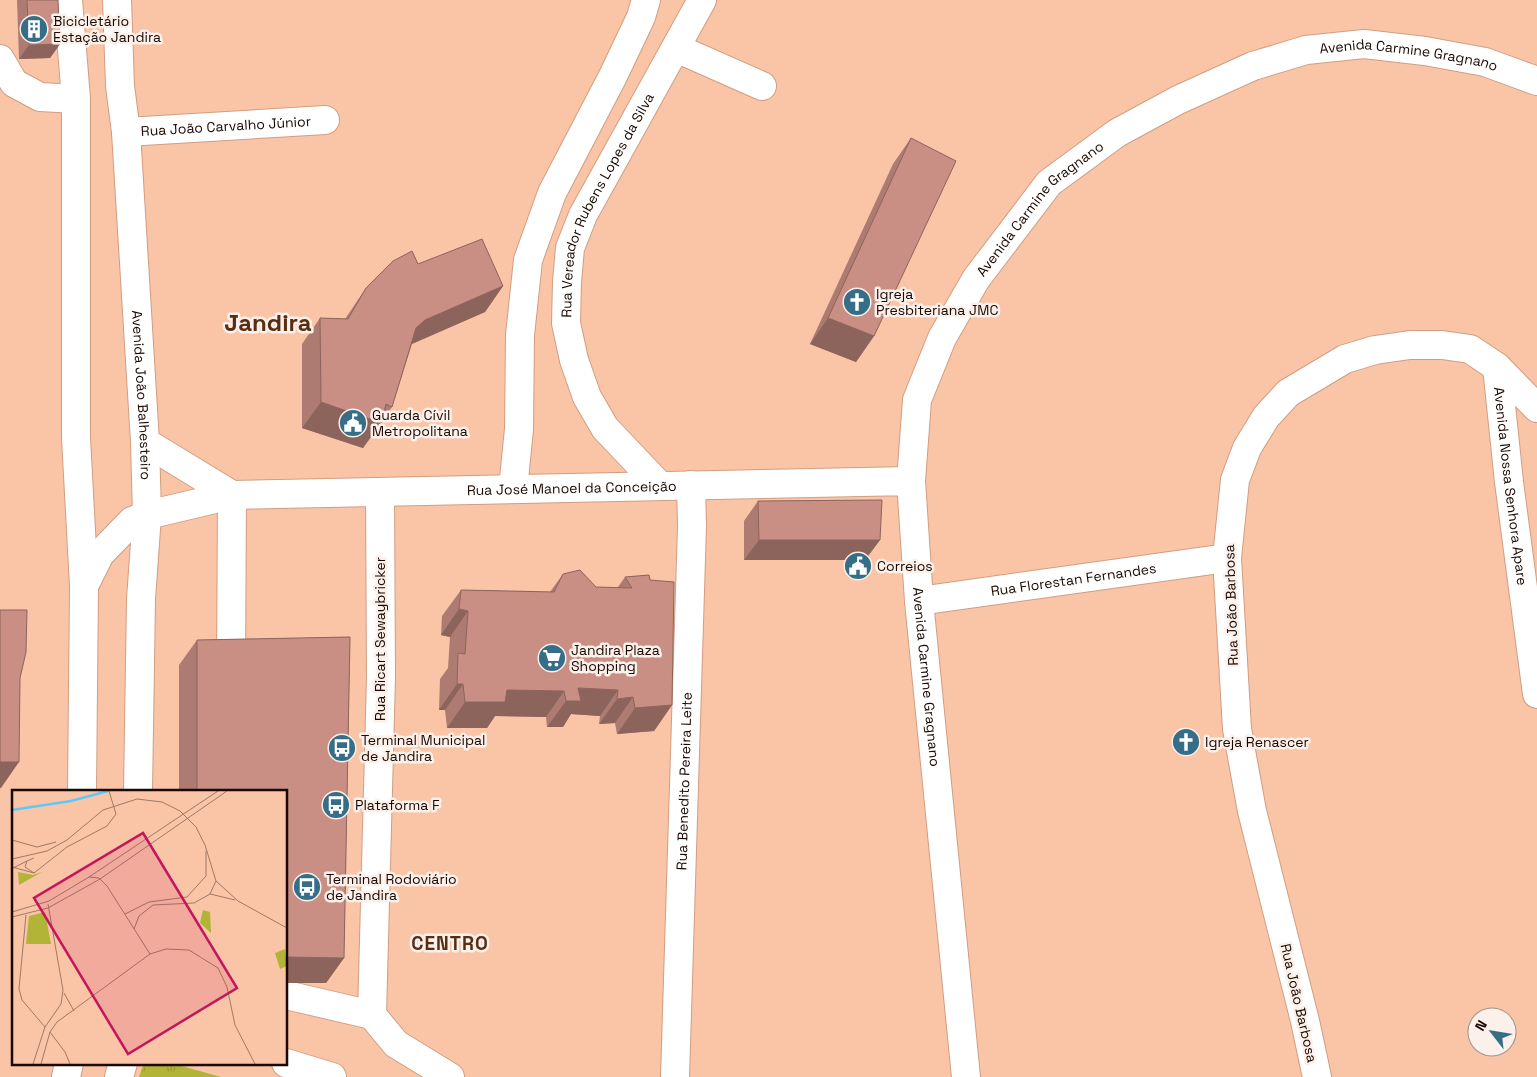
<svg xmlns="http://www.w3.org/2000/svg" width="1537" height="1077" viewBox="0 0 1537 1077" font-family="'Space Grotesk',sans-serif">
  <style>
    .park { fill: url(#park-tufts) }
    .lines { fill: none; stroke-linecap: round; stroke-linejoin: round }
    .minor-casing { stroke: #d19e81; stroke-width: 30 }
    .major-casing { stroke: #d19e81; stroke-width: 30 }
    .minor { stroke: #fff; stroke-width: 28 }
    .major { stroke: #fff; stroke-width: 28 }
    .wall { fill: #ad7b72 }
    .shaded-wall { fill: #8d645c }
    .building { fill: #c98f84; stroke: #8d645c }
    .labels { text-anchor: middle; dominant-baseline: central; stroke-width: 5; stroke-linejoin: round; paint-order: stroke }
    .poi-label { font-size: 14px; fill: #1a0801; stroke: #fbf0ea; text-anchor: start }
    .street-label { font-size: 14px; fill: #1a0801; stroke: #fbf0ea }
    .district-label { font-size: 19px; font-weight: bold; letter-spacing: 1px; fill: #582e13; stroke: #fbf0ea }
    .town-label { font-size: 24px; font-weight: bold; fill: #582e13; stroke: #fbf0ea }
    .inset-river { fill: none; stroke: #5dc9f9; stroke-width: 2.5 }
    .inset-road { fill: none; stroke: #a07965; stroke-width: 1 }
    .view { fill: #c2185b; fill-opacity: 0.15; stroke: #c2185b; stroke-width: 2.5 }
    .inset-edge { fill: none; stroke: #1a0801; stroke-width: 2.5 }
  </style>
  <defs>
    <pattern id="park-tufts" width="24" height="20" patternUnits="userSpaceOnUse" patternTransform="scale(1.25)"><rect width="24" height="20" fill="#b1b436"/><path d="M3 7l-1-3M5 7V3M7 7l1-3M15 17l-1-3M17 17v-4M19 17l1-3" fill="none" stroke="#98992e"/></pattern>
  </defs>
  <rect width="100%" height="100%" fill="#fac4a7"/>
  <!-- park -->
  <path class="park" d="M144,1063H171L221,1077H139Z"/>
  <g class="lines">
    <defs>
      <g id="minor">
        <path d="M676,48L762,86"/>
        <path d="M0,59L14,83L40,97L76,99"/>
        <path id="s1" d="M126,132L325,120"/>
        <path id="s2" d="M1497,367L1509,482L1537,694"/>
        <path id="s3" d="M911,481L917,400L942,338L976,279L1049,183L1117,133L1178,100L1253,66L1306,50L1364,44L1425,51L1485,62L1537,81"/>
        <path d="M380,492L381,677L372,1015L396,1044L450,1077"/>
        <path id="s4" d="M919,601L1227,558"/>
        <path d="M231,676L232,495"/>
        <path d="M286,995L372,1015"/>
        <path id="s5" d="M675,1077L692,526L691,485"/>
        <path d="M1317,1077L1305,1021L1252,811L1237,729L1227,558L1235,480L1247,448L1266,417L1288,393L1345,359L1375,350L1410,345H1442L1470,349L1497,367L1537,408"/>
      </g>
      <g id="major">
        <path d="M68,0L76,99V438L84,586L82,791"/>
        <path id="s6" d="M117,0L120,86L126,132L145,442L147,515L141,599L138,791"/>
        <path d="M145,442L232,495"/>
        <path id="s7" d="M660,486L605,428L587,397L574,360L566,323L567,282L570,248L583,215L702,0"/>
        <path d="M513,489L519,429L520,335L528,260L552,193L613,76L641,17L646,0"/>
        <path id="s8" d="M84,586L100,554L132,521L147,515L232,495L911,481L919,601L966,1077"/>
        <path d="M286,1063L332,1077"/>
        <path d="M66,1077L69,1063"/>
        <path d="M119,1077L123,1063"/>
      </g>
    </defs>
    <!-- minor casing -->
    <use href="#minor" class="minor-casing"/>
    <!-- major casing -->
    <use href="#major" class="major-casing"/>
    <!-- minor -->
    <use href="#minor" class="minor"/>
    <!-- major -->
    <use href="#major" class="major"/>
  </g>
  <!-- wall -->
  <g class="wall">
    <path d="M17,0H58L60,44L50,58L19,59Z"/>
    <path d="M911,138L874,336L856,362L810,344L893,164Z"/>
    <path d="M418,264L503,286L485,312L412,344L392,407L363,448L302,428V344L320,318L345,319L366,288Z"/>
    <path d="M758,501L880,540L865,560H744V521Z"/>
    <path d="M563,574L596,587H618L625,577L649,575L672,705L654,731L617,734L615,723L599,724L600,716L571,714L563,727H547L546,717L495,716L487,728H447L445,710H439L440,679L448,668L450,637L441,635L442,616L461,590L550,592Z"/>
    <path d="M350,637L344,958L326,983H286V791H179V665L197,640Z"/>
  </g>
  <!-- shaded-wall -->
  <g class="shaded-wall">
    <path d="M60,44L50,58L19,59L29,45Z"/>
    <path d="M503,286L485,312L407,346L416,328L425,320Z"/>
    <path d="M828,318L874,336L856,362L810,344Z"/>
    <path d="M321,402L381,423L363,448L302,428Z"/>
    <path d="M759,540H880L865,560H744Z"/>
    <path d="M459,609L468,611L450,637L441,635Z"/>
    <path d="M457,684H463L445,710H439Z"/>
    <path d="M578,688L618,690L600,716L571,714L563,727H547L566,701Z"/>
    <path d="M507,690L564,691L546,717L495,716L487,728H447L465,702Z"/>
    <path d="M633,697L615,723L599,724L617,699Z"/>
    <path d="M672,705L654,731L617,734L635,708Z"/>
    <path d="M0,762H19L1,788H0Z"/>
    <path d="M286,957L344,958L326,983H286Z"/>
  </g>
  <!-- building -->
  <g class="building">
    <path d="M27,0H58L60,44L29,45Z"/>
    <path d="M911,138L956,161L874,336L828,318Z"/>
    <path d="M482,239L503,286L425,320L416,328L392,407L386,404L381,423L321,402L320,318L348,319L366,288L393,261L412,251L418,264Z"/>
    <path d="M882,500L880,540H759L758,501Z"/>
    <path d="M580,570L596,587L632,588L625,577L649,575L650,580L674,582L672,705L635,708L633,697L617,699L618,690L578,688L581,701H566L564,691L507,690L505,702H465L463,684H457L458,653L465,654L468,611L459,609L461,590L554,592L563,574Z"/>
    <path d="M0,610H27L26,652L20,678L19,762H0Z"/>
    <path d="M350,637L344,958L286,957V791H197V640Z"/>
  </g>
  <!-- icons -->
  <defs>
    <symbol id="building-disc" viewBox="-11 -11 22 22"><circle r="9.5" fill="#366e88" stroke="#fbf0ea"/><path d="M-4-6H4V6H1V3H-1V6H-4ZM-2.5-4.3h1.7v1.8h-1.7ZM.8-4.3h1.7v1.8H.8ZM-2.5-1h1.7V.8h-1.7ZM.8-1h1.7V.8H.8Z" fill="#fff"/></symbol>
    <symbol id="church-disc" viewBox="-11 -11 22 22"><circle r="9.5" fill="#366e88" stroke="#fbf0ea"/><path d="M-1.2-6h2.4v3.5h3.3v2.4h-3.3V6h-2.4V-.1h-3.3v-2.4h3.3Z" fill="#fff"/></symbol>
    <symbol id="civic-disc" viewBox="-11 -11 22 22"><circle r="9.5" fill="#366e88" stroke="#fbf0ea"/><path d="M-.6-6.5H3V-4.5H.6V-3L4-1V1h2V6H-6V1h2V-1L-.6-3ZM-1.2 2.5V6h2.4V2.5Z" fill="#fff"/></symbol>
    <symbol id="supermarket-disc" viewBox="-11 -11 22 22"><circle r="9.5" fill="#366e88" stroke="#fbf0ea"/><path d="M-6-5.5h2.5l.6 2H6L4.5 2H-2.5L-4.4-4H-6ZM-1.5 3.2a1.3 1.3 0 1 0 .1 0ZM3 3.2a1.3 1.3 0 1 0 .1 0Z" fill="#fff"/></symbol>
    <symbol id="bus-disc" viewBox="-11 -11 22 22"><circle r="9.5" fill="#366e88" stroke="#fbf0ea"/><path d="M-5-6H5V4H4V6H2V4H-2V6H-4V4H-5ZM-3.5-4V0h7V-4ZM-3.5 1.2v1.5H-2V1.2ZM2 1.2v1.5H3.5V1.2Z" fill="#fff"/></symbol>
  </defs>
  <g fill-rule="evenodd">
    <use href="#building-disc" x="18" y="13" width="32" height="32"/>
    <use href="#church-disc" x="841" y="286" width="32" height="32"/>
    <use href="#civic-disc" x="337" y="407" width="32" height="32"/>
    <use href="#civic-disc" x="842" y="550" width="32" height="32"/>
    <use href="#supermarket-disc" x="536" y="642" width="32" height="32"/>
    <use href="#church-disc" x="1170" y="726" width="32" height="32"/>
    <use href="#bus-disc" x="326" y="732" width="32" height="32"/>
    <use href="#bus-disc" x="320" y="789" width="32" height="32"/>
    <use href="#bus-disc" x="291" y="871" width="32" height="32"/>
  </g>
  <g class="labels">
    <!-- poi labels -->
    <g class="poi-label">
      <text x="53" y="21">Bicicletário<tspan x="53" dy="16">Estação Jandira</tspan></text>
      <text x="876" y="294">Igreja<tspan x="876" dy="16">Presbiteriana JMC</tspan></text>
      <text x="372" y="415">Guarda Cívil<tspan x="372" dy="16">Metropolitana</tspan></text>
      <text x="877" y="566">Correios</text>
      <text x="571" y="650">Jandira Plaza<tspan x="571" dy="16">Shopping</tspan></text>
      <text x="361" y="740">Terminal Municipal<tspan x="361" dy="16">de Jandira</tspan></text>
      <text x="1205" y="742">Igreja Renascer</text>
      <text x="355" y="805">Plataforma F</text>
      <text x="326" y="879">Terminal Rodoviário<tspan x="326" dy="16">de Jandira</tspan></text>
    </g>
    <!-- street labels -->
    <g class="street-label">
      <text stroke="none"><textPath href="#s3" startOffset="732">Avenida Carmine Gragnano</textPath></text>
      <text stroke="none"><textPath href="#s1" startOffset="100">Rua João Carvalho Júnior</textPath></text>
      <text stroke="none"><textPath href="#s7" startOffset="320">Rua Vereador Rubens Lopes da Silva</textPath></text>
      <text stroke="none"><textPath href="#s3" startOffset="312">Avenida Carmine Gragnano</textPath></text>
      <text stroke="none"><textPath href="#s6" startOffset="396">Avenida João Balhesteiro</textPath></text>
      <text stroke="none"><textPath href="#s2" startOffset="120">Avenida Nossa Senhora Apare</textPath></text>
      <text stroke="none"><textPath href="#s8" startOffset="525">Rua José Manoel da Conceição</textPath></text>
      <text stroke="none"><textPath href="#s4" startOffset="156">Rua Florestan Fernandes</textPath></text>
      <text transform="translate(1231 605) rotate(-92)">Rua João Barbosa</text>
      <text transform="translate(380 639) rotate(-90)">Rua Ricart Sewaybricker</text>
      <text stroke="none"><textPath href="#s8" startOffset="1061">Avenida Carmine Gragnano</textPath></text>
      <text stroke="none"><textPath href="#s5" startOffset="296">Rua Benedito Pereira Leite</textPath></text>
      <text transform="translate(1299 1003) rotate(77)">Rua João Barbosa</text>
    </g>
    <!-- district labels -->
    <g class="district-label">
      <text x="450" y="943">CENTRO</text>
    </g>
    <!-- town labels -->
    <g class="town-label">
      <text x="268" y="322">Jandira</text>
    </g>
  </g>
  <!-- overview -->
  <g transform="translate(12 790)">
    <rect width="275" height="275" fill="#fac4a7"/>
    <path d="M6,82L21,85L30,82L7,95ZM33,122L39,154H14L17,126Z" fill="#b1b436"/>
    <path d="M191,120L198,122L199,143L188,133ZM273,159L275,176L268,179L263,163Z" fill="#b1b436"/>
    <path class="inset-river" d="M0,20L59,11L96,1"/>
    <path class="inset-road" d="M0,50L25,57L44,52M0,69L35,61L55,50L91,20L125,9L150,12L168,21L184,37L193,55M0,77L22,83L55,57L95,36L104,24L97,1M1,78L15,71M22,83L13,77L15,71L22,68M204,91L226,111L275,138M198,104L223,110M0,122L37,111L77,87L206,1M113,124L137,112L175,107L194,86V61M14,125L7,199L10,210L33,237M0,127L36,118L88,89L215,1M122,139L127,126L141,115L182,113L198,104L204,91L193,55M138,164L154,159L177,160L206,178L215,197L223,235L243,274M52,203L62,221M38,242L53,262L58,274M21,274L33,237L49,214L51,200L36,114M29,274L38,242L45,232L138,164L95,96L87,88L77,87"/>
    <path class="view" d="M131,43L225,198L116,264L22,108Z"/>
    <rect width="275" height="275" class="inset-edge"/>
  </g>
  <!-- north arrow -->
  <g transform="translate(1492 1032) rotate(301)"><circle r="24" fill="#fbf0ea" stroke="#a1938d"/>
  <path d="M0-4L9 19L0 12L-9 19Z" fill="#366e88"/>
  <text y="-8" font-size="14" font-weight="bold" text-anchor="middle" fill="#1a0801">N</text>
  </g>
</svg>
